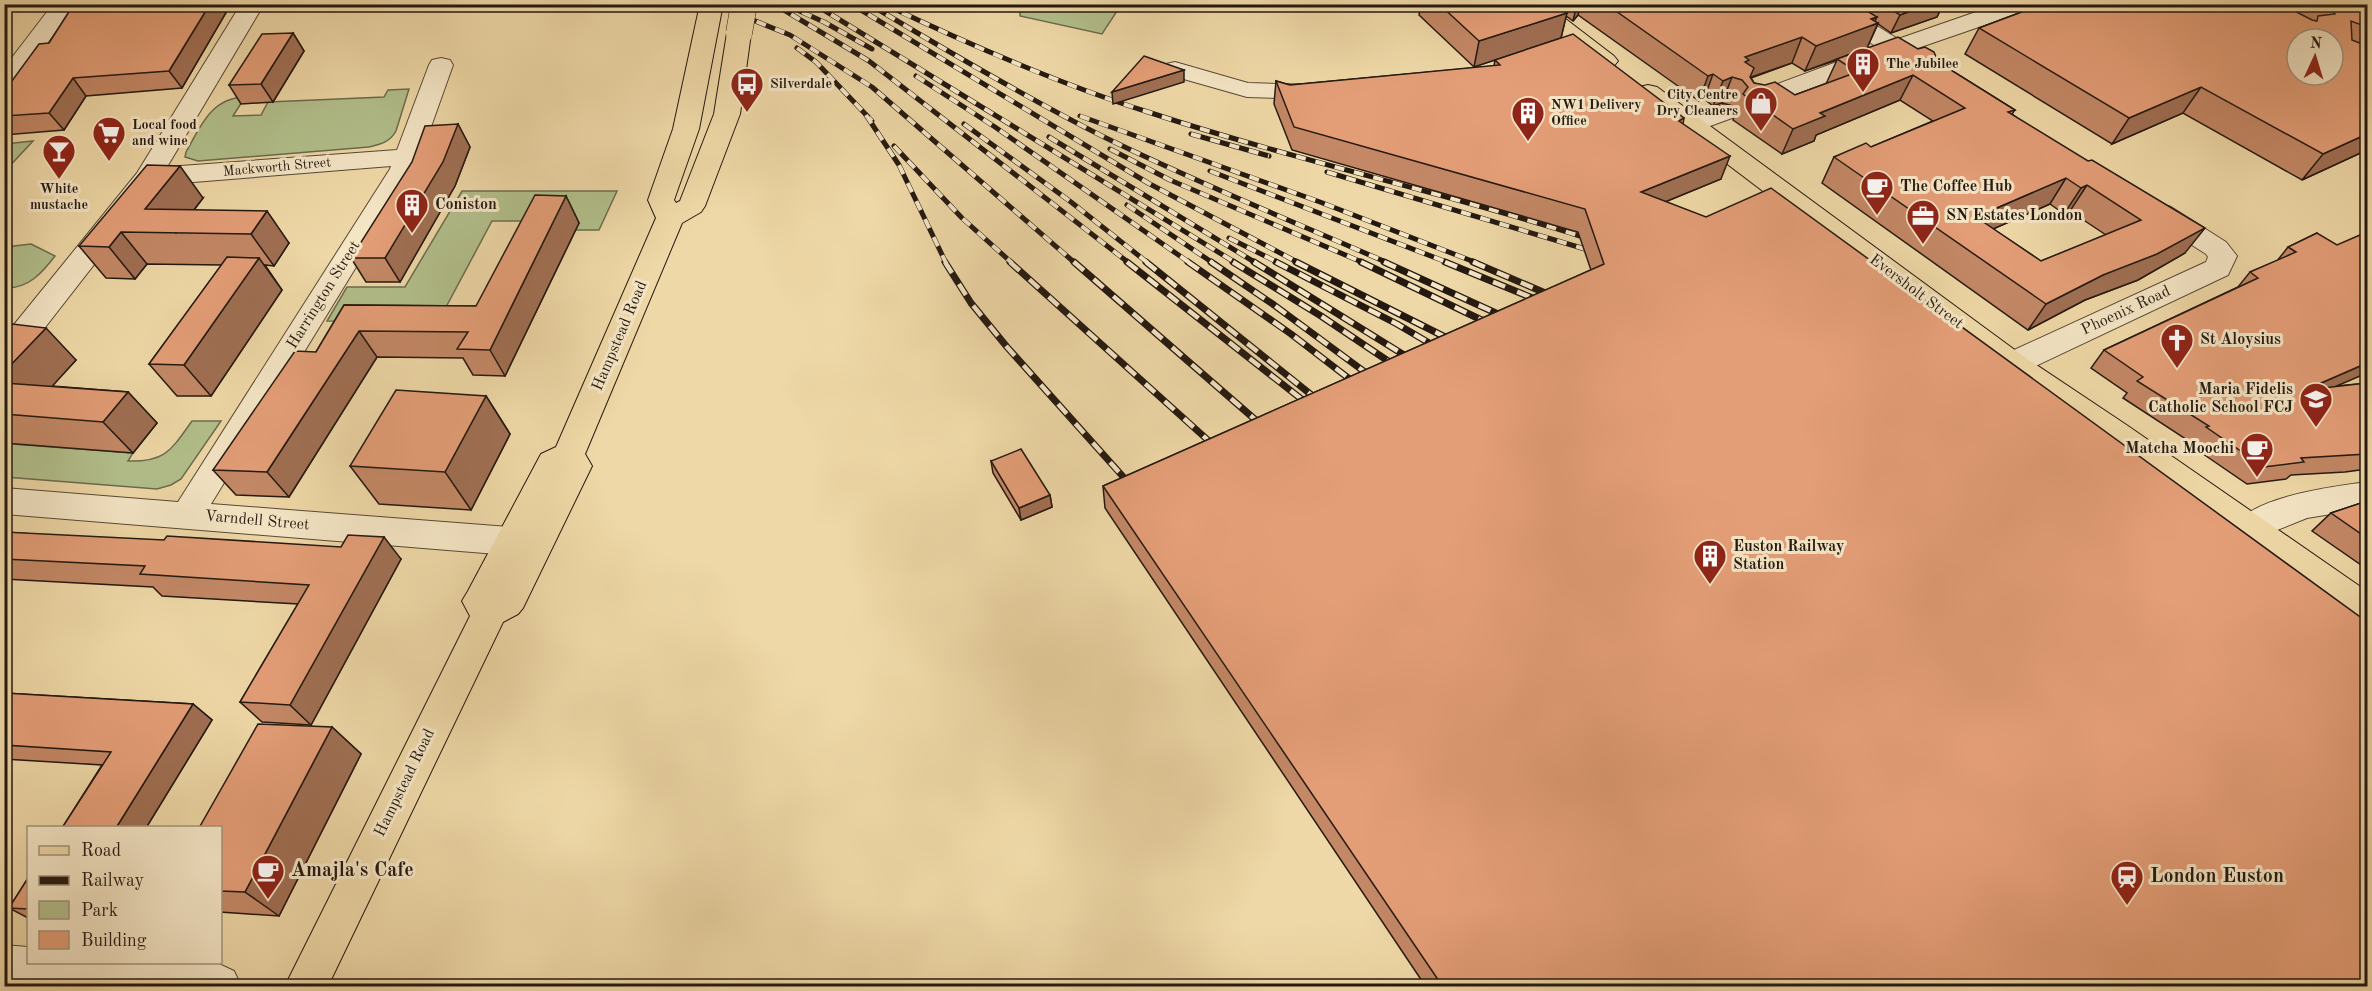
<svg xmlns="http://www.w3.org/2000/svg" width="2372" height="991" viewBox="0 0 2372 991" font-family="'Old Standard TT',serif">
  <style>
    .green { fill: #b2c08c; stroke: #6b6c4e; stroke-width: 1.5 }
    .lines { fill: none; stroke-linecap: round; stroke-linejoin: round }
    .minor-casing { stroke: #574936; stroke-width: 2 }
    .major-casing { stroke: #241911; stroke-width: 2 }
    .highway-casing { stroke: #241911; stroke-width: 2 }
    .minor { fill: #f5e6c6; fill-rule: evenodd }
    .major { fill: #efd8a7; fill-rule: evenodd }
    .highway { fill: #efd8a7; fill-rule: evenodd }
    .rail-far1-casing { stroke: #241911; stroke-width: 5 }
    .rail-casing { stroke: #241911; stroke-width: 7 }
    .rail-far1 { stroke: #f5e6c6; stroke-width: 4; stroke-dasharray: 10; stroke-linecap: butt }
    .rail { stroke: #f5e6c6; stroke-width: 4.5; stroke-dasharray: 13; stroke-linecap: butt }
    .highway-bridge-casing { stroke: #241911; stroke-width: 27; stroke-linecap: butt }
    .highway-bridge { stroke: #efd8a7; stroke-width: 26 }
    .wall { fill: #c48866; stroke: #241911; stroke-width: 1.5; fill-rule: evenodd }
    .shaded-wall { fill: #a06f53; stroke: #241911; stroke-width: 1.5 }
    .building { fill: #e49e77; stroke: #241911; stroke-width: 1.5; fill-rule: evenodd }
    .labels { text-anchor: middle; dominant-baseline: central; stroke-width: 6; stroke-linejoin: round; paint-order: stroke }
    .far-poi-label { font-size: 14px; font-weight: bold; fill: #241911; stroke: #f5e6c6; text-anchor: start }
    .far-street-label { font-size: 14px; fill: #241911; stroke: #f5e6c6 }
    .poi-label { font-size: 16px; font-weight: bold; fill: #241911; stroke: #f5e6c6; text-anchor: start }
    .street-label { font-size: 16px; fill: #241911; stroke: #f5e6c6 }
    .near-poi-label { font-size: 20px; font-weight: bold; fill: #241911; stroke: #f5e6c6; text-anchor: start }
  </style>
  <rect width="100%" height="100%" fill="#efd8a7"/>
  <filter id="stains"><feTurbulence type="fractalNoise" baseFrequency=".00333" numOctaves="4"/><feColorMatrix values="0 0 0 0 .2 0 0 0 0 .09 0 0 0 0 .02 0 0 0 .5 -.17"/></filter>
  <radialGradient id="worn" r=".72"><stop offset=".6" stop-color="#630" stop-opacity="0"/><stop offset="1" stop-color="#630" stop-opacity=".3"/></radialGradient>
  <!-- green -->
  <g class="green">
    <path d="M1020,5V4L1121,5L1102,34L1020,16Z"/>
    <path d="M409,89L396,131C390,142 381,144 369,147L198,161L185,157L186,152C201,126 211,98 245,97L233,116L261,115L268,102L384,97L388,90Z"/>
    <path d="M33,141L5,171V144Z"/>
    <path d="M462,191H617L599,230H545L549,221H492L438,322L327,321L347,287H405Z"/>
    <path d="M31,244L55,256C42,273 28,289 5,288V247Z"/>
    <path d="M192,421H221L181,479L171,485L157,489L5,477L4,438L12,444L133,453L128,461C166,462 171,450 192,421Z"/>
  </g>
  <g class="lines">
    <defs>
      <g id="minor">
        <path d="M53,4H76L13,90L4,92V68Z"/>
        <path d="M241,4H264L167,167L397,150L429,65L432,60L441,58L450,60L453,65L416,169L211,504L509,527L521,531L526,541L521,551L509,555L4,514V488L178,502L390,169L391,166L156,185L15,366L4,369V337L137,173Z"/>
        <path d="M1813,4H1841L1898,39L1999,4H2034L2031,9L1915,49L1933,60L1936,65L1933,70C1917,74 1907,65 1894,57L1763,106L1754,108L1745,106L1742,101L1745,96L1877,47L1816,9Z"/>
        <path d="M1175,62L1248,83L1318,85L1327,87L1330,92L1327,97L1318,99L1247,97L1166,74L1163,69L1166,64Z"/>
        <path d="M1723,105L1732,108L1736,113L1732,118L1691,133L1682,130L1678,125L1682,120Z"/>
        <path d="M2161,204L2171,207L2226,242L2237,256L2228,275L2023,372L2012,375L2001,372L1997,364L2001,356L2206,262L2208,257L2206,254L2151,219L2147,213L2151,207Z"/>
        <path d="M2368,482V508L2307,518L2250,541L2238,537L2233,528C2250,497 2334,486 2368,482Z"/>
        <path d="M4,945L28,947V962L219,964L234,971L241,986H4Z"/>
      </g>
      <g id="major">
        <path d="M1520,4H1546L1614,56L1618,61L1614,66L1606,68L1598,66Z"/>
        <path d="M1648,85L1657,87L2023,356L2128,426L2368,592V626L2355,621L2106,442L2001,372L1639,97L1636,92L1639,87Z"/>
      </g>
      <path id="highway" d="M700,4H723L699,129L674,200L676,203L680,201L714,114L727,33L731,28L739,26L747,28L751,33L740,114L705,206L701,212L682,223L585,454L592,466L523,608L518,614L503,622L328,986H285L470,616L462,601L468,591L541,454L556,447L656,218L648,200L673,129Z"/>
    </defs>
    <!-- minor casing -->
    <use href="#minor" class="minor-casing"/>
    <!-- major casing -->
    <use href="#major" class="major-casing"/>
    <!-- highway casing -->
    <use href="#highway" class="highway-casing"/>
    <!-- minor -->
    <use href="#minor" class="minor"/>
    <!-- major -->
    <use href="#major" class="major"/>
    <!-- highway -->
    <use href="#highway" class="highway"/>
    <defs>
      <g id="rail-far1">
        <path d="M722,4L745,18"/>
        <path d="M774,4L869,61L1129,263"/>
        <path d="M784,4L824,22L872,49"/>
        <path d="M814,4L1236,263"/>
        <path d="M851,4L1148,183L1299,263"/>
        <path d="M869,4C947,51 1025,97 1106,138C1198,183 1294,222 1388,263"/>
        <path d="M884,4C970,45 1057,83 1148,112C1291,159 1437,191 1580,236"/>
        <path d="M738,14L790,35L872,87L1075,263"/>
        <path d="M797,48L816,62L872,121"/>
        <path d="M916,76L995,127L1190,263"/>
        <path d="M866,115L899,165L946,263"/>
        <path d="M1080,116L1320,202L1477,263"/>
        <path d="M964,124L1071,202L1148,263"/>
        <path d="M1191,134L1269,156"/>
        <path d="M1049,137L1256,263"/>
        <path d="M894,146L962,218L1012,263"/>
        <path d="M1110,149L1170,180L1364,263"/>
        <path d="M1210,171L1449,263"/>
        <path d="M1327,172L1585,249"/>
        <path d="M1127,205L1213,263"/>
        <path d="M1229,238L1279,263"/>
      </g>
      <g id="rail">
        <path d="M945,262L971,303L1007,347L1135,490"/>
        <path d="M1010,262L1220,451"/>
        <path d="M1074,262L1266,429"/>
        <path d="M1127,262L1314,409"/>
        <path d="M1146,262L1324,405"/>
        <path d="M1188,262L1291,334L1360,387"/>
        <path d="M1211,262L1274,305L1377,381"/>
        <path d="M1233,262L1321,316L1400,369"/>
        <path d="M1254,262L1417,363"/>
        <path d="M1276,262L1397,324L1441,350"/>
        <path d="M1296,262L1459,344"/>
        <path d="M1361,262L1494,326"/>
        <path d="M1384,262L1509,319"/>
        <path d="M1445,262L1547,304"/>
        <path d="M1473,262L1557,298"/>
      </g>
    </defs>
    <!-- rail-far1 casing -->
    <use href="#rail-far1" class="rail-far1-casing"/>
    <!-- rail casing -->
    <use href="#rail" class="rail-casing"/>
    <!-- rail-far1 -->
    <use href="#rail-far1" class="rail-far1"/>
    <!-- rail -->
    <use href="#rail" class="rail"/>
    <defs>
      <path id="highway-bridge" d="M739,33L744,4"/>
    </defs>
    <!-- highway-bridge casing -->
    <use href="#highway-bridge" class="highway-bridge-casing"/>
    <!-- highway-bridge -->
    <use href="#highway-bridge" class="highway-bridge"/>
  </g>
  <!-- wall -->
  <g class="wall">
    <path d="M74,4H231L182,88L86,96L64,130L4,135V84L9,85L49,43Z"/>
    <path d="M1421,4H1556L1563,10L1565,4H1780L1785,8L1796,4H1943L1937,17L1891,33L1878,24L1867,48L1938,62L2015,110L2012,114L2185,253L2138,280L2085,300L2028,330L1822,183L1834,157L1871,147L1933,121L1900,100L1816,135L1814,141L1782,154L1733,120L1736,111L1733,106L1722,103L1713,106L1704,99L1699,101L1578,15L1573,21L1566,16L1561,38L1474,67L1419,15ZM1837,60L1826,84L1795,95L1754,83L1751,78L1792,63L1805,71ZM2050,204L2064,214L2070,211L2106,235L2041,261L1993,229Z"/>
    <path d="M2043,4H2363L2367,7V150L2302,180L2183,113L2112,144L1965,54L1979,28Z"/>
    <path d="M293,33L304,51L273,102L241,104L229,85Z"/>
    <path d="M1495,60L1684,118L1683,124L1721,179L1665,202L2367,987H1426L1105,508L1103,486L1591,270L1578,232L1292,150L1274,104L1276,81L1290,85L1494,66Z"/>
    <path d="M458,124L470,147L455,186L400,282H366L351,258Z"/>
    <path d="M566,196L579,223L505,376L473,375L463,358L377,357L289,497L236,495L213,470L316,352L344,305L476,306Z"/>
    <path d="M203,198L194,210L289,243L274,266L265,265L282,290L211,396H177L149,364L222,265L147,264L135,279L106,278L79,246Z"/>
    <path d="M2317,233L2336,386L2367,383V469L2345,472L2291,475L2286,479L2247,484L2190,445L2192,443L2123,398L2127,393L2091,368L2104,350L2238,287L2250,272L2277,261L2288,247Z"/>
    <path d="M4,332L76,360L52,386L128,392L157,423L133,453L4,443Z"/>
    <path d="M486,396L510,434L471,510L379,504L350,466Z"/>
    <path d="M991,461L1050,495L1052,507L1021,520L993,473Z"/>
    <path d="M2367,501V569L2312,531L2331,513Z"/>
    <path d="M4,532L401,559L311,725L262,722L240,702L298,604L162,596L153,587L4,579Z"/>
    <path d="M4,693L193,704L212,720L146,828H62L102,765L4,759Z"/>
    <path d="M332,727L361,754L279,916L220,912V828Z"/>
    <path d="M28,878V918L9,908Z"/>
  </g>
  <!-- shaded-wall -->
  <g class="shaded-wall">
    <path d="M210,4H231L182,88L169,71Z"/>
    <path d="M356,4H373L359,8Z"/>
    <path d="M1577,4H1581L1578,15L1573,21Z"/>
    <path d="M1929,4H1943L1937,17L1891,33L1900,15Z"/>
    <path d="M1567,13L1561,38L1474,67L1479,41Z"/>
    <path d="M1877,17L1873,25L1878,23L1867,48L1805,71L1816,46Z"/>
    <path d="M293,33L304,51L273,102L261,84Z"/>
    <path d="M1802,37L1792,63L1751,77L1747,86L1745,57Z"/>
    <path d="M1184,70V82L1113,104L1112,92Z"/>
    <path d="M1713,74L1704,99L1699,101L1708,76Z"/>
    <path d="M1913,75L1900,100L1816,135L1814,141L1782,154L1793,129L1820,113Z"/>
    <path d="M1732,77L1722,103L1713,106L1723,81Z"/>
    <path d="M73,78L86,96L64,130L49,113Z"/>
    <path d="M2201,87L2183,113L2112,144L2129,118Z"/>
    <path d="M458,124L470,147L455,186L400,282L385,258Z"/>
    <path d="M2367,134V150L2302,180L2323,154Z"/>
    <path d="M1730,156L1721,179L1633,215L1641,192Z"/>
    <path d="M180,166L203,198L176,233L145,209Z"/>
    <path d="M2066,178L2050,204L1961,243L1976,217Z"/>
    <path d="M2087,185L2070,211L2064,214L2081,188Z"/>
    <path d="M566,196L579,223L505,376L490,350Z"/>
    <path d="M267,211L289,243L274,266L251,234Z"/>
    <path d="M2205,228L2185,253L2138,280L2085,300L2028,330L2046,304L2103,275Z"/>
    <path d="M121,232L147,264L135,279L109,247Z"/>
    <path d="M259,258L282,290L211,396L184,365Z"/>
    <path d="M46,328L76,360L27,414L4,391V372Z"/>
    <path d="M359,331L377,357L289,497L267,472Z"/>
    <path d="M2367,363V373L2288,407L2305,390Z"/>
    <path d="M128,392L157,423L133,453L103,422Z"/>
    <path d="M486,396L510,434L471,510L445,472Z"/>
    <path d="M1050,495L1052,507L1021,520L1019,508Z"/>
    <path d="M384,537L401,559L311,725L290,705Z"/>
    <path d="M193,704L212,720L146,828H116Z"/>
    <path d="M332,727L361,754L279,916L245,892Z"/>
  </g>
  <!-- building -->
  <g class="building">
    <path d="M74,4H210L169,71L73,78L49,113L4,116V84L9,85L39,44L49,43Z"/>
    <path d="M1439,4H1556L1567,13L1479,41Z"/>
    <path d="M1606,4H1780L1785,8L1796,4H1856L1877,17L1871,19L1878,23L1816,46L1802,37L1745,57L1749,60L1745,62L1754,68L1750,77L1754,83L1765,85L1775,82L1795,95L1857,72L1837,59L1898,37L1918,49L1925,47L1934,52L1938,62L2015,110L2008,112L2088,161L2092,160L2205,228L2157,254L2103,275L2046,304L1834,157L1866,143L1871,147L1965,108L1913,75L1820,113L1825,116L1793,129L1743,94L1748,87L1742,80L1732,77L1723,81L1713,74L1708,76ZM2066,178L2081,188L2087,185L2141,220L2041,261L1976,217Z"/>
    <path d="M1883,4H1929L1900,15Z"/>
    <path d="M2043,4H2281L2312,20L2317,21L2318,16L2335,14L2330,6L2326,4H2363L2367,7V27L2351,21L2352,40L2367,46V134L2323,154L2201,87L2129,118L1979,28ZM2297,39H2333V75H2297Z"/>
    <path d="M293,33L261,84L229,85L262,34Z"/>
    <path d="M1573,34L1684,118L1679,121L1730,156L1641,192L1706,217L1771,188L2367,622V987H1443L1103,486L1604,264L1585,209L1294,127L1276,81L1290,85L1500,65L1495,60Z"/>
    <path d="M1144,56L1184,70L1112,92Z"/>
    <path d="M458,124L443,162L385,258H351L412,162L425,126Z"/>
    <path d="M147,165L180,166L145,209L267,211L251,234L121,232L109,247L79,246Z"/>
    <path d="M535,195L566,196L490,350L457,349L468,332L359,331L267,472L213,470L295,351L316,352L344,305L476,306Z"/>
    <path d="M2367,232V363L2305,390L2367,383V454L2301,458L2304,462L2264,467L2206,427L2209,426L2137,381L2143,377L2104,350L2258,278L2250,272L2296,252L2288,247L2317,233L2337,245Z"/>
    <path d="M227,257L259,258L184,365L149,364Z"/>
    <path d="M12,324L46,328L4,372V332Z"/>
    <path d="M4,383L128,392L103,422L4,414Z"/>
    <path d="M396,390L486,396L445,472L350,466Z"/>
    <path d="M1021,449L1050,495L1019,508L991,461Z"/>
    <path d="M2367,501V538L2331,513Z"/>
    <path d="M4,532L164,540L167,536L341,547L348,535L384,537L290,705L240,702L309,585L140,574L145,566L4,559Z"/>
    <path d="M4,693L193,704L116,828H62L111,752L4,745Z"/>
    <path d="M258,724L332,727L245,892L220,891V828H199Z"/>
    <path d="M28,878V909L9,908Z"/>
  </g>
  <!-- icons -->
  <defs>
    <symbol id="building-pin" viewBox="-11 -11 22 30"><path d="M0 17L-7.5 6A9.5 9.5 0 1 1 7.5 6Z" fill="#8f2418" stroke="#f5e6c6"/><path d="M-4-6H4V6H1V3H-1V6H-4ZM-2.5-4.3h1.7v1.8h-1.7ZM.8-4.3h1.7v1.8H.8ZM-2.5-1h1.7V.8h-1.7ZM.8-1h1.7V.8H.8Z" fill="#fff"/></symbol>
    <symbol id="bus-pin" viewBox="-11 -11 22 30"><path d="M0 17L-7.5 6A9.5 9.5 0 1 1 7.5 6Z" fill="#8f2418" stroke="#f5e6c6"/><path d="M-5-6H5V4H4V6H2V4H-2V6H-4V4H-5ZM-3.5-4V0h7V-4ZM-3.5 1.2v1.5H-2V1.2ZM2 1.2v1.5H3.5V1.2Z" fill="#fff"/></symbol>
    <symbol id="shop-pin" viewBox="-11 -11 22 30"><path d="M0 17L-7.5 6A9.5 9.5 0 1 1 7.5 6Z" fill="#8f2418" stroke="#f5e6c6"/><path d="M-5-2.5h2.3a2.7 3.5 0 0 1 5.4 0H5L5.5 6h-11ZM-1.5-2.5h3a1.5 2.3 0 0 0-3 0Z" fill="#fff"/></symbol>
    <symbol id="supermarket-pin" viewBox="-11 -11 22 30"><path d="M0 17L-7.5 6A9.5 9.5 0 1 1 7.5 6Z" fill="#8f2418" stroke="#f5e6c6"/><path d="M-6-5.5h2.5l.6 2H6L4.5 2H-2.5L-4.4-4H-6ZM-1.5 3.2a1.3 1.3 0 1 0 .1 0ZM3 3.2a1.3 1.3 0 1 0 .1 0Z" fill="#fff"/></symbol>
    <symbol id="bar-pin" viewBox="-11 -11 22 30"><path d="M0 17L-7.5 6A9.5 9.5 0 1 1 7.5 6Z" fill="#8f2418" stroke="#f5e6c6"/><path d="M-6-5H6L.8 .8V4.5H3.5V6h-7V4.5H-.8V.8Z" fill="#fff"/></symbol>
    <symbol id="cafe-pin" viewBox="-11 -11 22 30"><path d="M0 17L-7.5 6A9.5 9.5 0 1 1 7.5 6Z" fill="#8f2418" stroke="#f5e6c6"/><path d="M-5.5-4.5H6V0H3Q3 3.5 0 3.5H-2.5Q-5.5 3.5-5.5 0ZM3-3.2v2h1.7v-2ZM-6 4.5H4V6H-6Z" fill="#fff"/></symbol>
    <symbol id="office-pin" viewBox="-11 -11 22 30"><path d="M0 17L-7.5 6A9.5 9.5 0 1 1 7.5 6Z" fill="#8f2418" stroke="#f5e6c6"/><path d="M-6-3h4V-5.5h4V-3h4V5H-6ZM-1-4.5V-3h2v-1.5ZM-6 0V1H6V0Z" fill="#fff"/></symbol>
    <symbol id="church-pin" viewBox="-11 -11 22 30"><path d="M0 17L-7.5 6A9.5 9.5 0 1 1 7.5 6Z" fill="#8f2418" stroke="#f5e6c6"/><path d="M-1.2-6h2.4v3.5h3.3v2.4h-3.3V6h-2.4V-.1h-3.3v-2.4h3.3Z" fill="#fff"/></symbol>
    <symbol id="school-pin" viewBox="-11 -11 22 30"><path d="M0 17L-7.5 6A9.5 9.5 0 1 1 7.5 6Z" fill="#8f2418" stroke="#f5e6c6"/><path d="M0-5L7-2L0 1L-7-2ZM-4 1L0 2.5L4 1V4Q0 6-4 4Z" fill="#fff"/></symbol>
    <symbol id="station-pin" viewBox="-11 -11 22 30"><path d="M0 17L-7.5 6A9.5 9.5 0 1 1 7.5 6Z" fill="#8f2418" stroke="#f5e6c6"/><path d="M-3-6H3Q5-6 5-4V2Q5 4 3 4L4.5 6H3L1.5 4h-3L-3 6H-4.5L-3 4Q-5 4-5 2V-4Q-5-6-3-6ZM-3.5-4v3h7v-3ZM-3.5 1v1.5H-2V1ZM2 1v1.5H3.5V1Z" fill="#fff"/></symbol>
  </defs>
  <g fill-rule="evenodd">
    <use href="#building-pin" x="1844" y="45" width="38" height="52"/>
    <use href="#bus-pin" x="728" y="65" width="38" height="52"/>
    <use href="#shop-pin" x="1742" y="84" width="38" height="52"/>
    <use href="#building-pin" x="1509" y="94" width="38" height="52"/>
    <use href="#supermarket-pin" x="90" y="114" width="38" height="52"/>
    <use href="#bar-pin" x="40" y="132" width="38" height="52"/>
    <use href="#cafe-pin" x="1858" y="168" width="38" height="52"/>
    <use href="#building-pin" x="393" y="186" width="38" height="52"/>
    <use href="#office-pin" x="1904" y="197" width="38" height="52"/>
    <use href="#church-pin" x="2158" y="321" width="38" height="52"/>
    <use href="#school-pin" x="2297" y="380" width="38" height="52"/>
    <use href="#cafe-pin" x="2238" y="430" width="38" height="52"/>
    <use href="#building-pin" x="1691" y="537" width="38" height="52"/>
    <use href="#cafe-pin" x="249" y="852" width="38" height="52"/>
    <use href="#station-pin" x="2108" y="858" width="38" height="52"/>
  </g>
  <g class="labels">
    <!-- far-poi labels -->
    <g class="far-poi-label">
      <text x="1886" y="64">The Jubilee</text>
      <text x="770" y="84">Silverdale</text>
      <text x="1738" y="95" text-anchor="end">City Centre<tspan x="1738" dy="16">Dry Cleaners</tspan></text>
      <text x="1551" y="105">NW1 Delivery<tspan x="1551" dy="16">Office</tspan></text>
      <text x="132" y="125">Local food<tspan x="132" dy="16">and wine</tspan></text>
      <text x="59" y="189" text-anchor="middle">White<tspan x="59" dy="16">mustache</tspan></text>
    </g>
    <!-- far-street labels -->
    <g class="far-street-label">
      <text transform="translate(277 167) rotate(-5)">Mackworth Street</text>
    </g>
    <!-- poi labels -->
    <g class="poi-label">
      <text x="1900" y="187">The Coffee Hub</text>
      <text x="435" y="205">Coniston</text>
      <text x="1946" y="216">SN Estates London</text>
      <text x="2200" y="340">St Aloysius</text>
      <text x="2293" y="390" text-anchor="end">Maria Fidelis<tspan x="2293" dy="18">Catholic School FCJ</tspan></text>
      <text x="2234" y="449" text-anchor="end">Matcha Moochi</text>
      <text x="1733" y="547">Euston Railway<tspan x="1733" dy="18">Station</tspan></text>
    </g>
    <!-- street labels -->
    <g class="street-label">
      <text transform="translate(1916 292) rotate(37)">Eversholt Street</text>
      <text transform="translate(324 295) rotate(-58)">Harrington Street</text>
      <text transform="translate(2126 311) rotate(-25)">Phoenix Road</text>
      <text transform="translate(620 336) rotate(-67)">Hampstead Road</text>
      <text transform="translate(257 521) rotate(5)">Varndell Street</text>
      <text transform="translate(405 783) rotate(-64)">Hampstead Road</text>
    </g>
    <!-- near-poi labels -->
    <g class="near-poi-label">
      <text x="291" y="871">Amajla's Cafe</text>
      <text x="2150" y="877">London Euston</text>
    </g>
  </g>
  <!-- margin -->
  <rect width="2372" height="991" fill="none" stroke="#efd8a7" stroke-width="24"/>
  <rect x="6" y="6" width="2360" height="979" fill="none" stroke="#241911" stroke-width="3"/>
  <rect x="12" y="12" width="2348" height="967" fill="none" stroke="#241911" stroke-width="1.5"/>
  <!-- legend -->
  <rect x="27" y="826" width="195" height="138" fill="#f5e6c6" stroke="#a1947e" stroke-width="1.5"/>
  <rect x="39" y="846" width="30" height="9" fill="#efd8a7" stroke="#a1947e" stroke-width="1.5"/>
  <text x="81" y="856" font-size="18" fill="#241911">Road</text>
  <rect x="39" y="876" width="30" height="9" fill="#241911" stroke="#a1947e" stroke-width="1.5"/>
  <text x="81" y="886" font-size="18" fill="#241911">Railway</text>
  <rect x="39" y="901" width="30" height="18" fill="#b2c08c" stroke="#a1947e" stroke-width="1.5"/>
  <text x="81" y="916" font-size="18" fill="#241911">Park</text>
  <rect x="39" y="931" width="30" height="18" fill="#e49e77" stroke="#a1947e" stroke-width="1.5"/>
  <text x="81" y="946" font-size="18" fill="#241911">Building</text>
  <!-- north arrow -->
  <g transform="translate(2315 57) rotate(4)"><circle r="28" fill="#f5e6c6" stroke="#a1947e" stroke-width="1.5"/>
  <path d="M0-4.5L10 22L0 15L-10 22Z" fill="#8f2418"/>
  <text y="-9" font-size="16" font-weight="bold" text-anchor="middle" fill="#241911">N</text>
  </g>
  <rect width="100%" height="100%" filter="url(#stains)"/>
  <rect width="100%" height="100%" fill="url(#worn)"/>
</svg>
